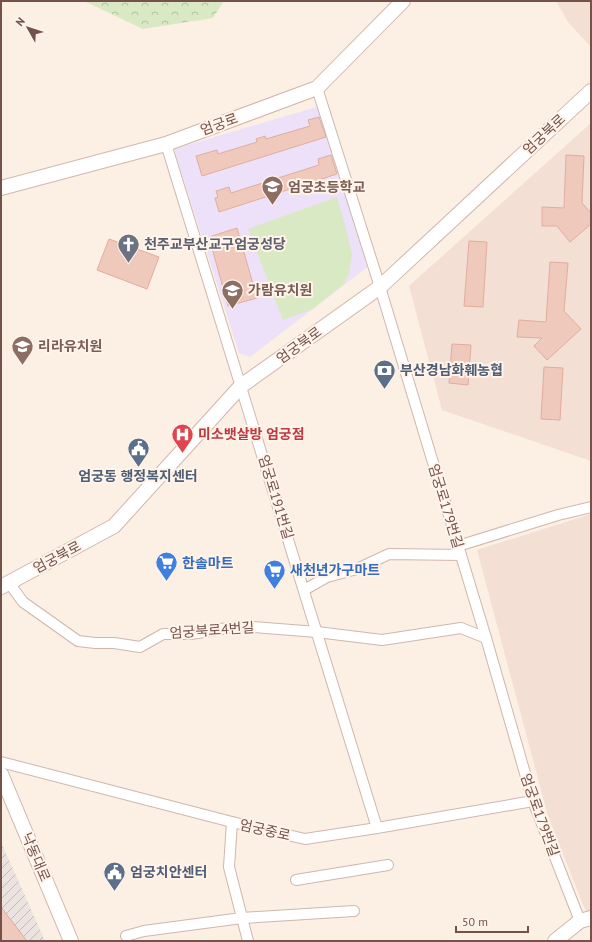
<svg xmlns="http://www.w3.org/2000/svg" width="592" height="942" viewBox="0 0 592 942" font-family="'PT Sans','Noto Sans KR',sans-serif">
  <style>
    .residential { fill: #f3dfd3 }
    .industrial { fill: url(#industrial-furrows) }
    .education { fill: #ece1f8 }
    .grass { fill: #d9e9c3 }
    .forest { fill: url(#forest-crowns) }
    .building { fill: #f0c9bd; stroke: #e2ac9d }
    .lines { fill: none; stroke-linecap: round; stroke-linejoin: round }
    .street-casing { stroke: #cfb7ae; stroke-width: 12 }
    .secondary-casing { stroke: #d2b6ab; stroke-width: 16 }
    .street { stroke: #fff; stroke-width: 10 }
    .secondary { stroke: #fff; stroke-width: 14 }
    .labels { text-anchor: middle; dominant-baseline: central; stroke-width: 4; stroke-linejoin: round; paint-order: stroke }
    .street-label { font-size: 14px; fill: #73524a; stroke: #fff3ea }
    .education-label { font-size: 14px; font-weight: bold; fill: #785e54; stroke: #fff3ea; text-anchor: start }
    .worship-label { font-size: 14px; font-weight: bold; fill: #5b616d; stroke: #fff3ea; text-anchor: start }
    .service-label { font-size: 14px; font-weight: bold; fill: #4e5e75; stroke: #fff3ea; text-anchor: start }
    .health-label { font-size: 14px; font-weight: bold; fill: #be3a42; stroke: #fff3ea; text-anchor: start }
    .shop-label { font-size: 14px; font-weight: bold; fill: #366cbe; stroke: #fff3ea; text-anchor: start }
  </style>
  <defs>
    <pattern id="industrial-furrows" width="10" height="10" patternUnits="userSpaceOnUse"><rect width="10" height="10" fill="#ebe3df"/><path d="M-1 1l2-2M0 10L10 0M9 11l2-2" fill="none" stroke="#c3bbb7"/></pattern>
    <pattern id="forest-crowns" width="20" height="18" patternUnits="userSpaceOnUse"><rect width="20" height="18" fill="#d9e9c3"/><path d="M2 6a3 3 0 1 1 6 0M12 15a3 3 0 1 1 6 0" fill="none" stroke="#b4bfa0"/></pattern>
  </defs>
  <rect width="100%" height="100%" fill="#fcefe4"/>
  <!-- residential -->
  <g class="residential">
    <path d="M556,1H591V47L568,22Z"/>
    <path d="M591,123V461L442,410L409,286Z"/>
    <path d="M591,514V910L586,912L548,816L477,550Z"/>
  </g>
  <!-- industrial -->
  <path class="industrial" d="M1,842L45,941H1Z"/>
  <!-- education -->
  <path class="education" d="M320,106L370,265L250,357L239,353L174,149Z"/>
  <!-- grass -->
  <path class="grass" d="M337,197L347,232L352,255L349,274L344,284L313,309L283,320L248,229Z"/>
  <!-- forest -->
  <path class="forest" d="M84,1H224L213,18L143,29Z"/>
  <!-- building -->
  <g class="building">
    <path d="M319,117L326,137L202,176L196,156L217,150L218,154L257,142L256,139L265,136L266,139L310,126L308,120Z"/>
    <path d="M331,155L337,174L219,212L215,198L218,197L216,191L229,187L231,193L319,165L318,159Z"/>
    <path d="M566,155L584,156L582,203L591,213V224L570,242L557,226H542V207L564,208Z"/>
    <path d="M237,228L257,298L228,306L209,237Z"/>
    <path d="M109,239L159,257L147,289L97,270Z"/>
    <path d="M469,241L487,242L483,307L464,306Z"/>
    <path d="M550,262L568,263L564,311L581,329L547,360L534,346L542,338L517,337L519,320L546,322Z"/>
    <path d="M452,344L471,345L468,385L449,383Z"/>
    <path d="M544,367L563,368L560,420L541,419Z"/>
    <path d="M1,907L27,941H1Z"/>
  </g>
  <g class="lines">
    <defs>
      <g id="street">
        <path d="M317,88L380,287L486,638L533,801L580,921"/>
        <path d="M166,144L377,828"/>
        <path d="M458,546L558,515L591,507"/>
        <path d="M9,583L23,602L78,641L95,643H114L140,647L163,634H191L240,626L266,628L317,632L382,640L461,628L486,638"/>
        <path d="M304,590L327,577L357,569L389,554L461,555"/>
        <path d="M1,762L232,822L305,839L377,828L533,801"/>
        <path d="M232,822L229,867L248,941"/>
        <path d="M296,880L388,865"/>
        <path d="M126,936L144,931L242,918L354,911"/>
      </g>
      <g id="secondary">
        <path d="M1,188L166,144L317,88L403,1"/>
        <path d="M1,587L114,526L241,386L380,287L591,91"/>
        <path d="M1,774L71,941"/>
        <path d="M555,941L580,921L591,918"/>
      </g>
    </defs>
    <!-- street casing -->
    <use href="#street" class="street-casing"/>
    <!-- secondary casing -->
    <use href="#secondary" class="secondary-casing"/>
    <!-- street -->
    <use href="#street" class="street"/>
    <!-- secondary -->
    <use href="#secondary" class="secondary"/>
  </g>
  <!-- icons -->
  <defs>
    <symbol id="school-pin" viewBox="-11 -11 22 30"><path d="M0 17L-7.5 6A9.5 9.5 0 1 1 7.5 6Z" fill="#8d6e63" stroke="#fff3ea"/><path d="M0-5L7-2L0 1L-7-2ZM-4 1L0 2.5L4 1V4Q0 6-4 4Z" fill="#fff"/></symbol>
    <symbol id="church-pin" viewBox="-11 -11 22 30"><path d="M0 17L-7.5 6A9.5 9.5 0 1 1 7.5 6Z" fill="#6b7280" stroke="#fff3ea"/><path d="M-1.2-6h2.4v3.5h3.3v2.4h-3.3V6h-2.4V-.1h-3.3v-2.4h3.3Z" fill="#fff"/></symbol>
    <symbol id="bank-pin" viewBox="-11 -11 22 30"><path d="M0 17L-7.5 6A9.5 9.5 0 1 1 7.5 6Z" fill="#5c6f8a" stroke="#fff3ea"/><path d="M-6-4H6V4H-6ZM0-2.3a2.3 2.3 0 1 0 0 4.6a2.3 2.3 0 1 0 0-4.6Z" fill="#fff"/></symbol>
    <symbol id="hospital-pin" viewBox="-11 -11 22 30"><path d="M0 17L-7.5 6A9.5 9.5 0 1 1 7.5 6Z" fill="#e0444e" stroke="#fff3ea"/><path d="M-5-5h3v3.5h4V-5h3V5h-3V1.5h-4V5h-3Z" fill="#fff"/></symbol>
    <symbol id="civic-pin" viewBox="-11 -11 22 30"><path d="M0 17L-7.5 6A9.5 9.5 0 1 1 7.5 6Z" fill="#5c6f8a" stroke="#fff3ea"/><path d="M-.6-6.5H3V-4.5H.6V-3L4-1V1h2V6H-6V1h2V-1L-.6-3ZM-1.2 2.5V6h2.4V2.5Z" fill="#fff"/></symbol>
    <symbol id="supermarket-pin" viewBox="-11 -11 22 30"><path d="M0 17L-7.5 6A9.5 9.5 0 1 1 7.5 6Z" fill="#3f7fe0" stroke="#fff3ea"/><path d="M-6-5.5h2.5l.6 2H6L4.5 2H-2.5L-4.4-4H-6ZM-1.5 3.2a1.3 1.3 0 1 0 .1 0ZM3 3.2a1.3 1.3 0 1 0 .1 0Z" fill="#fff"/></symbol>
  </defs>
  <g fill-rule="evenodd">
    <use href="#school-pin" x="260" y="174" width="25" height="34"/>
    <use href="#church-pin" x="116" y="232" width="25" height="34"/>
    <use href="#school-pin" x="220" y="278" width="25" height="34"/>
    <use href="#school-pin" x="10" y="334" width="25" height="34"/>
    <use href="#bank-pin" x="372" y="358" width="25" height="34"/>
    <use href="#hospital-pin" x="170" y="422" width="25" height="34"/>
    <use href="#civic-pin" x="126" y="436" width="25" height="34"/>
    <use href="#supermarket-pin" x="154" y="550" width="25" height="34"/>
    <use href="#supermarket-pin" x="262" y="558" width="25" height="34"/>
    <use href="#civic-pin" x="102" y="860" width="25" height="34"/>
  </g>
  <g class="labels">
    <!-- street labels -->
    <g class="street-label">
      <text transform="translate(219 124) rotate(-20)">엄궁로</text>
      <text transform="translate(544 134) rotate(-43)">엄궁북로</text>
      <text transform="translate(299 345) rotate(-36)">엄궁북로</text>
      <text transform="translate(276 497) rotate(73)">엄궁로191번길</text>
      <text transform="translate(446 506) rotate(73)">엄궁로179번길</text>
      <text transform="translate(57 557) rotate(-28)">엄궁북로</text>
      <text transform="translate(212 630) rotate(-4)">엄궁북로4번길</text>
      <text transform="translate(540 815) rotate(70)">엄궁로179번길</text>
      <text transform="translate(265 830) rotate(13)">엄궁중로</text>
      <text transform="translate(36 857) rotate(67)">낙동대로</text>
    </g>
    <!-- education labels -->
    <g class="education-label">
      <text x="288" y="187">엄궁초등학교</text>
      <text x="248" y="290">가람유치원</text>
      <text x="38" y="346">리라유치원</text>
    </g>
    <!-- worship labels -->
    <g class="worship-label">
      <text x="144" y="244">천주교부산교구엄궁성당</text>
    </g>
    <!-- service labels -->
    <g class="service-label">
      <text x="400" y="370">부산경남화훼농협</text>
      <text x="138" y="476" text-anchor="middle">엄궁동 행정복지센터</text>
      <text x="130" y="872">엄궁치안센터</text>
    </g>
    <!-- health labels -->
    <g class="health-label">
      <text x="198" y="434">미소뱃살방 엄궁점</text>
    </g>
    <!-- shop labels -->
    <g class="shop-label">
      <text x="182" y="563">한솔마트</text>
      <text x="290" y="570">새천년가구마트</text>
    </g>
  </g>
  <!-- border -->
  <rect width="592" height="942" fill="none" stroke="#73524a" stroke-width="4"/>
  <!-- north arrow -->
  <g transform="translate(28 28) rotate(309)" stroke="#fff3ea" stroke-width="3" paint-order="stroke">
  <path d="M0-3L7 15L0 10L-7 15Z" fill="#73524a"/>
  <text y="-6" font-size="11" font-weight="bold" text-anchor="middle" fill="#73524a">N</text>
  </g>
  <!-- scale -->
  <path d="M456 926v6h72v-6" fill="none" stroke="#73524a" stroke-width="2"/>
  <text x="462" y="926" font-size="12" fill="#73524a" stroke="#fff3ea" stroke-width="3" paint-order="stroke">50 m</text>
</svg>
